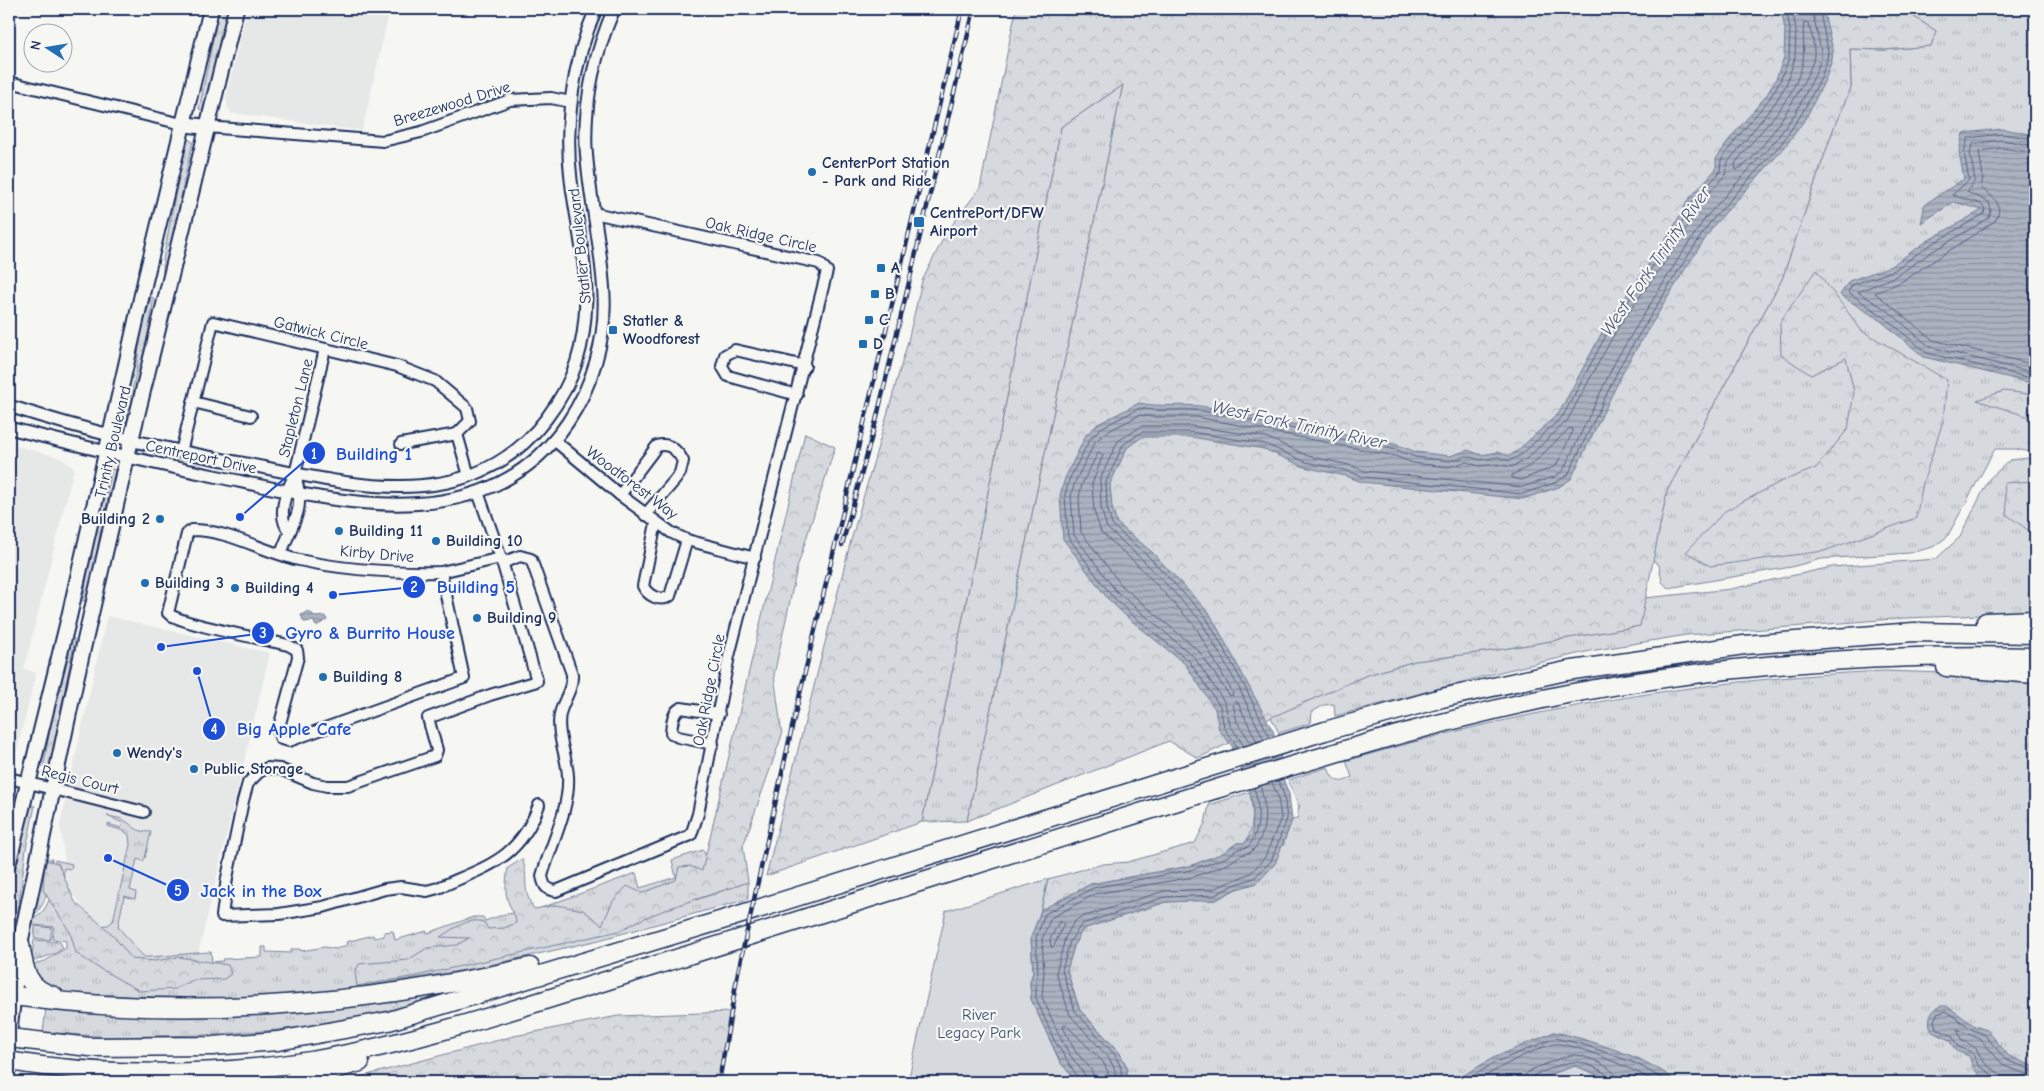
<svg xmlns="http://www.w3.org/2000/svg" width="2044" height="1091" viewBox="0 0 2044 1091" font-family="'Comic Neue',sans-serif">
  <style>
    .built { fill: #e6e7e7 }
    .grass { fill: url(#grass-tufts); stroke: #78849e }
    .forest { fill: url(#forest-crowns); stroke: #78849e }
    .park { fill: #d6d9dd; stroke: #78849e }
    .water { fill: url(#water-rules); stroke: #717e99 }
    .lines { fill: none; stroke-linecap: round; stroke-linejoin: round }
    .shore { stroke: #556385; stroke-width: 1 }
    .minor-casing { stroke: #1b2f5e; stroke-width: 14 }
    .tertiary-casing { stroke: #1b2f5e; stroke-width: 15 }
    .secondary-casing { stroke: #1b2f5e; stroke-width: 18 }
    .motorway-casing { stroke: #1b2f5e; stroke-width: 21 }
    .minor { stroke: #f6f6f2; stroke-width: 10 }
    .tertiary { stroke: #f6f6f2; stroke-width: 11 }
    .secondary { stroke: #f6f6f2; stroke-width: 14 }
    .motorway { stroke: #f6f6f2; stroke-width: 18 }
    .rail-casing { stroke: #1b2f5e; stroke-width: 4.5 }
    .rail { stroke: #f6f6f2; stroke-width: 2.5; stroke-dasharray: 8; stroke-linecap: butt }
    .poi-dot { fill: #1f6fb2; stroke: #f6f6f2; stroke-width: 2 }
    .labels { text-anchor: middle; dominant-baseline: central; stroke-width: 4.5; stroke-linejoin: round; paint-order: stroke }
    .street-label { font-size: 16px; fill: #1b2f5e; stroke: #f6f6f2 }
    .poi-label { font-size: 16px; font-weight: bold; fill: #1b2f5e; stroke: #f6f6f2; text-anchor: start }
    .park-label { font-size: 16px; fill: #405177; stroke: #f6f6f2 }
    .water-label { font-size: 18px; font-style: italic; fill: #46567b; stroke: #f6f6f2 }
    .leader { fill: none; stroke: #1d4ed8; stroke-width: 2 }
    .callout-dot { fill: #1d4ed8; stroke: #f6f6f2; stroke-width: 2 }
    .mark-label { font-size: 15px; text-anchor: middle; font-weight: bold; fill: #fff }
    .callout-label { font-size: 18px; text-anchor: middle; font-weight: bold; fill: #1d4ed8; stroke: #f6f6f2; stroke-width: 4.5; stroke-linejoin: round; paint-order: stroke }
  </style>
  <defs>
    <pattern id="grass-tufts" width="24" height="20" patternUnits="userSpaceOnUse" patternTransform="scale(1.25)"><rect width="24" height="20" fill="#d6d9dd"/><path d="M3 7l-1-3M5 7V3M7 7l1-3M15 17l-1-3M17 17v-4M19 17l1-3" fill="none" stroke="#b7bbc0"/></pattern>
    <pattern id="forest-crowns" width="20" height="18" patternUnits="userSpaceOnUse" patternTransform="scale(1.25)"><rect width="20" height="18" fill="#d6d9dd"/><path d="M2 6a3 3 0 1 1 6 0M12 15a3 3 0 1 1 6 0" fill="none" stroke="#b7bbc0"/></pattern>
    <pattern id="water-rules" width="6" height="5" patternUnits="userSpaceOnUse" patternTransform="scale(1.25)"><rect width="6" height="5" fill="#abb2c0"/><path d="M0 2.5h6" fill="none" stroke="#8a919f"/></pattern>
  </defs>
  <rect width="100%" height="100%" fill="#f6f6f2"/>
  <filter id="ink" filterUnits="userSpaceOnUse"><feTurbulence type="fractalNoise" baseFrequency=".02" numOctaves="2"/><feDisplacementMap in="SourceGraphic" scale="10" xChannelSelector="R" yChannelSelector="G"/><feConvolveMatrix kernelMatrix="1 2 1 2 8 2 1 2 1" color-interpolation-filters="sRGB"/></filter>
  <g filter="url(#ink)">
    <!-- built -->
    <g class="built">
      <path d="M247,9H390L362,131L231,113L228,108L226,97Z"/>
      <path d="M9,444L61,458L74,468L24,669L36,673L13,766L9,765Z"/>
      <path d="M107,616L270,653L194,971L156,976L99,927L68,888L60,825Z"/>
    </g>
    <!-- grass -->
    <g class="grass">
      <path d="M219,9H228L204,111L199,109Z"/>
      <path d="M1902,9H2035V453L2016,449H1995L1947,537L1933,547L1910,553L1821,559L1791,567L1668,588L1662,582L1659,565L1653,560L1667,491L1782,279L1834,127L1851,88L1850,49L1884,50L1931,46L1936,31Z"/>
      <path d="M1123,85L967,821L922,822L1061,127Z"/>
      <path d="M188,139L193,142C182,185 176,229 166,273L163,274V260L179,174Z"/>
      <path d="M151,297L154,298L138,391L129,426L125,424L136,372L140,338Z"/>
      <path d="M2029,458L2035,460V613L1906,618L1686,635L1590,651L1508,670L1335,716L1334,704L1324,705L1312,712L1311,723L1279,733L1271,717L1367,675L1415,661L1491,651L1639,626L1645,598L1731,589L1832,567L1936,559L1960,537L1989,479L2010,460Z"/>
      <path d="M109,468L115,470L101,529L88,601H83L95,529Z"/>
      <path d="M69,638L75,639L49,769L43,768L59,680Z"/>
      <path d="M1884,671L1945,673L2035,682V1082H1675L1640,1059L1586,1040L1554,1032L1452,1082H1127V1067L1119,1052L1080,1010L1073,990L1067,970L1075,943L1083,929L1166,902L1216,900L1236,889L1257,883L1283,845L1292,820L1297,819L1299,806L1288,780L1328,767C1332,780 1339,786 1352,777L1346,761C1521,709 1702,679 1884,671Z"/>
      <path d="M29,805L35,806L26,849L9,981V901Z"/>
      <path d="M107,816C113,817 122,818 127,822C138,830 136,831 151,832L145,858L143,861L137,859L130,890L136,892L135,899L124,896L118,927C125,934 138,953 145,957C148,958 201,952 211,952L212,962L223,961V959L262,957V947H266V952L291,953V949H300L301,951L325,947L336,949L347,945L346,942L373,935L374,938L384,936V932L393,931L395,940L427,931L428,933L473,917H483L485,921L505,914L530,912L636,873L640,888L676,877L672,860L703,850L706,857L696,900L748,882V899L599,940L477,968L340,990L280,997L147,999L70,996L69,993C48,992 40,982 30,965L45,961L66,948V941L52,939L54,927L33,925L34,919C53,907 54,882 55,860L72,864L71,869L64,868C62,896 80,907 97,926L108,925L113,921L130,845L129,835L124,831L108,826V824L121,828L123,823Z"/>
      <path d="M47,859H52C49,877 49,906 32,916L43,861Z"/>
      <path d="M35,926L52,928L50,940L34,938Z"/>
      <path d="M34,940L60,942L63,948L56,953L31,962Z"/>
      <path d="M452,992L448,996L346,1021L278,1030L203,1035L111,1037L43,1032L46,1008Z"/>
      <path d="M38,1077L158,1082L275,1077V1079L269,1082H37Z"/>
    </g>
    <!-- forest -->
    <g class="forest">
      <path d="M1016,9H1902L1936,31L1931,46L1884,50L1850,49L1851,88L1834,127L1782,279L1667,491L1640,626L1491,651L1415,661L1367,675L1261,722L1250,733L1198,758L1169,741L967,821L1123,85L1061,127L922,822L766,876L850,544L907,345L922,281L946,233L980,188Z"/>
      <path d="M1816,270L1862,331L1947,380L1943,421L1923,483L1916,518L1824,551L1710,566L1686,552L1725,511L1780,482L1816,468L1848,429L1854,392L1846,358L1811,375L1781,355L1780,322Z"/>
      <path d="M2004,391L2035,395V419L1977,400Z"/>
      <path d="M805,433L835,447L797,568L774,675L782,735L743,846L748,882C704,898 659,908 619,931L416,976L357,986L355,973L359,964L408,960L427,948L457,945L469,938L440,937C453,929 468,917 484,922L488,929L504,928L516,923C516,916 512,911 509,904C504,893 506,880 508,868L522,859C530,878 520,887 534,909L557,905L583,910L602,925L613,901L627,886L642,893L676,880L679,867L690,866L702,871Z"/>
      <path d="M2035,481V535L2007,515L2004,483Z"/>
      <path d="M1250,792C1253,809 1255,828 1245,843H1237L1223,853L1190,866L1091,884L1041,910L1048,879L1103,864L1128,862L1195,843L1205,823L1209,805Z"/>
      <path d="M45,860L58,863L75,902L111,933L132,959L155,961L179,957L228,965L231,974L224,979L193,980L175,989L140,991L97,967L76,953L70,932L43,890Z"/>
      <path d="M731,1012L719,1082H341L514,1036L618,1016Z"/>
    </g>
    <!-- park -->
    <g class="park">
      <path d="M1048,879L1039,917L1031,937L1033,972L1030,982L1031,999L1060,1062L1077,1082H908L946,911Z"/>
      <path d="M1575,1066L1601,1076L1610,1082H1528Z"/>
    </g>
    <!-- water -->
    <g class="water">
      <path d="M1781,9H1823L1833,50L1832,60L1825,80L1806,118L1785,147L1715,224L1684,271L1626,366L1571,479L1559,487L1523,499L1362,482L1346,476L1304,467L1264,449L1191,437H1142L1127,448L1110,484L1112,507L1117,523L1152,552L1210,614L1273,731L1280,752L1283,779L1289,794L1292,820L1275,864L1257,883L1236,889L1216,900L1166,902L1083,929L1075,943L1067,970L1073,990L1080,1010L1119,1052L1127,1067V1082H1077L1060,1062L1031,999L1030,982L1033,972L1031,937L1041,910L1091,884L1190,866L1223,853L1237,843H1245L1252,834L1253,809L1250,792L1232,746L1219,730L1215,709L1185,664L1128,618L1107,598L1063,539L1060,495L1065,478L1086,435L1098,424L1139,403C1161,408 1184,403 1207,407C1271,418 1334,434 1398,445L1416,452L1450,456L1468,450L1481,455L1498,452L1509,456L1517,451L1559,413L1607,323L1671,232L1688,200L1716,169V159L1732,136L1766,96L1776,79L1784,57L1785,29Z"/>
      <path d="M2003,129L2035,135V384L1924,357L1881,321L1840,295L1849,281L1891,266L1927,241L1982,210L1954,202L1921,223L1925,204L1964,179L1959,152L1963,133Z"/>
      <path d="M308,611L316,617L325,616L327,620L316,626L313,621L304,622L301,615Z"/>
      <path d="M1940,1006H1947L1975,1026L1987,1030L2009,1056L2035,1067V1082C2016,1082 1984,1088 1973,1067C1971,1064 1971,1060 1969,1056L1956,1051L1949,1040L1932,1032C1927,1021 1929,1012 1940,1006Z"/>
      <path d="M1554,1032C1581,1037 1659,1061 1675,1082H1610L1601,1076L1575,1066L1528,1082H1452L1493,1058Z"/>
    </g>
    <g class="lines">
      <!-- shore -->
      <g class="shore">
        <path d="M1804,22L1808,23C1812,34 1816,50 1813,61C1806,84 1757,164 1736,170L1735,164C1758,131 1795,102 1803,61C1805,48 1802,34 1804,22Z"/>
        <path d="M2035,139L2002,134L1968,138L1964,152L1969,180L1952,195L1981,204L1985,209L1984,214L1930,245L1893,271L1852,285L1848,292L1884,317L1927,353L2035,379"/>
        <path d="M2035,146L2002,140L1973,144L1970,153L1975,180L1967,192L1989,202L1991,210L1989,218L1933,251L1896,276L1858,292L1888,311L1930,347L2035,373"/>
        <path d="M2035,153L2002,148L1979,151L1983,177L1981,188C1993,197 2005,204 1995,221L1901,282L1875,293L1933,340L2035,365"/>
        <path d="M1569,429L1572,428L1573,431L1556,466L1521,480L1512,478V475L1530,466Z"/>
        <path d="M1099,452L1103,455L1092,484L1094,511L1101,532L1139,566L1195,626L1233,693L1232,696L1229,695L1199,651L1122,586L1081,532L1079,497L1082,484Z"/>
        <path d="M1270,738L1244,685L1206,617L1148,556L1112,525L1107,507L1106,482L1123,445L1142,432H1191L1265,444L1306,462L1348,471L1364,477L1522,494L1557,482L1568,475L1621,364L1680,268L1711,221L1781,144L1801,115L1821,78L1827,60L1828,50L1819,9"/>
        <path d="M1264,740L1239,688L1201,621L1144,561L1107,528L1101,508L1100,479L1118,441L1142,426H1192L1266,437L1308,456L1349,465L1365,471L1522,487L1554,477L1563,471L1616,360L1675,264L1706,217L1776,140L1796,112L1815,75L1821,59V51L1812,9"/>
        <path d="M1252,744L1237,722L1233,704L1235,701L1238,703L1257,742"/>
        <path d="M1244,746L1230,725L1225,703L1194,657L1116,591L1074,535L1071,496L1075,482L1095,442L1105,433L1140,415L1152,417H1197L1395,456L1413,463L1449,467L1466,462L1479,466L1497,464L1512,467L1525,460L1567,421L1617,329L1681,239L1698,206L1725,175L1728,162L1775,103L1786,85L1795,58L1796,29L1792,9"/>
        <path d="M1238,748L1224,727L1220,706L1189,661L1132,615L1111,595L1068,537L1065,495L1069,480L1090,439L1101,428L1140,408C1160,413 1180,408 1201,411C1267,421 1331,438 1397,450L1415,457L1450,461L1467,456L1480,460L1498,457L1509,461L1521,455L1563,416L1611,326L1675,235L1692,203L1720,172L1721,160L1736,139L1770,98L1780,81L1789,58L1790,29L1786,9"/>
        <path d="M1060,921L1064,924L1054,946L1051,947L1050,940Z"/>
        <path d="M1081,1082L1054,1040L1036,998V982L1038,972L1036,938L1045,914L1093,888L1191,870L1225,858L1238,849L1248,847C1261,832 1260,806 1254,788"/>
        <path d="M1087,1082L1085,1075L1070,1055L1060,1037L1042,997L1044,972L1042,939L1051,918L1095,894L1193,877L1228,864L1241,855L1251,852C1268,837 1267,806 1260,786"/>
        <path d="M1095,1082C1094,1069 1084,1062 1076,1052C1071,1044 1067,1035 1063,1027L1065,1024L1103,1062L1108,1072V1082"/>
        <path d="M1116,1082L1115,1070L1109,1058L1070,1015L1056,973L1065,938L1074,922L1079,918L1164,891L1213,889L1251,873L1265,857L1281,818L1278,797L1272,782"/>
        <path d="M1122,1082L1121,1068L1115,1055L1075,1011L1062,970L1070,941L1082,924L1165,897L1215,895L1234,885L1254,878L1271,861L1287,819L1284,795L1278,780"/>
        <path d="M1463,1082L1496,1062L1555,1038L1585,1045L1637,1064L1668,1082"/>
        <path d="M1476,1082C1491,1072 1539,1045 1556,1044C1576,1043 1637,1071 1656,1082"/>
        <path d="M1524,1082L1525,1075L1531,1070C1542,1066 1565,1055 1575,1055C1588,1056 1618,1068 1618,1082"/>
        <path d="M1530,1082L1534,1075C1543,1072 1566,1061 1576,1062C1585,1062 1611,1073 1612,1082"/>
        <path d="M1996,1082L1994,1076L1978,1065L1972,1052L1958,1047L1952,1036L1936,1028L1934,1021L1937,1014L1946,1011L1973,1030L1984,1034L2006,1060L2035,1071"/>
        <path d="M2002,1082C2002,1069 1990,1071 1984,1062C1975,1049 1979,1047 1962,1041L1957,1029L1980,1039L2004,1066L2035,1077"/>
      </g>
      <defs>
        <g id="minor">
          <path d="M9,82L182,124"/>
          <path d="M207,127L383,141L421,132L510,100L551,98L571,102"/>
          <path d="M797,395L728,376L722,366L725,355L735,350L805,366"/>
          <path d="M193,402L251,416"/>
          <path d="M457,434L469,476"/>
          <path d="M554,440L620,495L672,533L687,540L755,558"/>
          <path d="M401,444L457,434"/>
          <path d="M181,452L213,322L397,366L435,381L467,408L470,421L457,434"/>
          <path d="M478,492L501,558L537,681L490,695L428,718L437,750L435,756L348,786H327L313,783L280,769L267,768L259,772L248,783L243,801L227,878L222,916L279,914L323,907L385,889L401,887L427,891L438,888C487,866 519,860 539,805"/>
          <path d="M620,495L657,446C669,442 678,451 683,461L680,473L675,480L645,515"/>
          <path d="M656,523L643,586C648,596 660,602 670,596L687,540"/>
          <path d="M289,531C276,515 287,489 295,474L325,349"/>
          <path d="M281,554C293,519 306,513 295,474"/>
          <path d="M502,563L520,556L531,559L572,674C573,690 563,700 560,714C556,734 567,756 568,776C570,809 551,844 542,876C544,886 546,890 556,891L691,835L698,814L729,656L827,271L819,263L594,213"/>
          <path d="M441,572C393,573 345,570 299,560C263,552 229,530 192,530L187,534L168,613C178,624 269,640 288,645L297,650L298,657L278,731L281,739L289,741L464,678L441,572L501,558"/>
          <path d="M713,744L678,737L671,733C672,724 672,712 681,708L719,714"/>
          <path d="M9,778L144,812"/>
        </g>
        <g id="tertiary">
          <path d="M9,406C86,431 166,450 246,464C350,484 470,519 546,419C575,381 585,346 586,298C586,259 576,219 571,180C564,122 573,62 596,9"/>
          <path d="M9,428C80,446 151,463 224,478C341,503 487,541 568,422C592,386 606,340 604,296C602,246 589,198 586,148C584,100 595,53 614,9"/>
        </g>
        <g id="secondary">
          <path d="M182,124L207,127"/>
          <path d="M9,861L69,617L145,281L211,9"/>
          <path d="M9,1033L20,944L77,675L131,440L236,9"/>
        </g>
        <g id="motorway">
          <path d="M1986,622L2035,620"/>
          <path d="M1946,667L2035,674"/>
          <path d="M20,944C24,969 26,989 54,996"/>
          <path d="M14,996C185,1020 363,1005 530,967"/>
          <path d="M9,1038L90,1047L213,1046L278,1041L389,1021L729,918L1325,731L1442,698L1566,671L1744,645L1914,632L2035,634"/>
          <path d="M9,1061C103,1077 217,1076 311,1061C397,1046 481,1020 564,994C637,971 710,948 784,925C927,880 1070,834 1213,790C1330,754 1446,718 1567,694C1720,665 1879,653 2035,657"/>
          <path d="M291,1082L360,1062"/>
        </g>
      </defs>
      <!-- minor casing -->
      <use href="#minor" class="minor-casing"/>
      <!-- tertiary casing -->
      <use href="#tertiary" class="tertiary-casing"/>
      <!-- secondary casing -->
      <use href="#secondary" class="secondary-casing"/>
      <!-- motorway casing -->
      <use href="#motorway" class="motorway-casing"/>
      <!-- minor -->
      <use href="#minor" class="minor"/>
      <!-- tertiary -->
      <use href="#tertiary" class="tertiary"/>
      <!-- secondary -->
      <use href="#secondary" class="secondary"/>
      <!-- motorway -->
      <use href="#motorway" class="motorway"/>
      <defs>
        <g id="rail">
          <path d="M842,545L876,421L974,9"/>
          <path d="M719,1082L738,972L793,723L962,9"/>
        </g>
      </defs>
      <!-- rail casing -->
      <use href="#rail" class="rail-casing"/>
      <!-- rail -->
      <use href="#rail" class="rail"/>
    </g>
  </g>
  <!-- markers -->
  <g class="poi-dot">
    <circle cx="812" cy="172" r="5"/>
    <rect x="913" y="216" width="12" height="12" rx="2.5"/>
    <rect x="876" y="263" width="10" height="10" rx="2.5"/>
    <rect x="870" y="289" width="10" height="10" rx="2.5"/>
    <rect x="864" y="315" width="10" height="10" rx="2.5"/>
    <rect x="608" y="325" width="10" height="10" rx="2.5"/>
    <rect x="858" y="339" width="10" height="10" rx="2.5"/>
    <circle cx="160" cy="519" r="5"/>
    <circle cx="339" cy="531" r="5"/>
    <circle cx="436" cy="541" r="5"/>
    <circle cx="145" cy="583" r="5"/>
    <circle cx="235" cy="588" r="5"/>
    <circle cx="477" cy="618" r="5"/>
    <circle cx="323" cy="677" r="5"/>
    <circle cx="117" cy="753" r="5"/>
    <circle cx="194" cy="769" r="5"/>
  </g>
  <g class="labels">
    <!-- street labels -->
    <g class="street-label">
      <text transform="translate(452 104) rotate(-17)">Breezewood Drive</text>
      <text transform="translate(761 235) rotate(13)">Oak Ridge Circle</text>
      <text transform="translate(580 246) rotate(-96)">Statler Boulevard</text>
      <text transform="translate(321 333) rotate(14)">Gatwick Circle</text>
      <text transform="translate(296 408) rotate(-76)">Stapleton Lane</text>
      <text transform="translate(113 442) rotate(-77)">Trinity Boulevard</text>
      <text transform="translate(201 457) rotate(12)">Centreport Drive</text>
      <text transform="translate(632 483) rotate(37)">Woodforest Way</text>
      <text transform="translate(377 554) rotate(5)">Kirby Drive</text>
      <text transform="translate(709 690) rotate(-79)">Oak Ridge Circle</text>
      <text transform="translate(80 780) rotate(14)">Regis Court</text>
    </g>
    <!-- poi labels -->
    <g class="poi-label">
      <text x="822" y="163">CenterPort Station<tspan x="822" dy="18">- Park and Ride</tspan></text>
      <text x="930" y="213">CentrePort/DFW<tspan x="930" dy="18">Airport</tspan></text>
      <text x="891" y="268">A</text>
      <text x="885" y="294">B</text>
      <text x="879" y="320">C</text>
      <text x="623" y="321">Statler &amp;<tspan x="623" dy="18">Woodforest</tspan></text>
      <text x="873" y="344">D</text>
      <text x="150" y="519" text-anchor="end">Building 2</text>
      <text x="349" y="531">Building 11</text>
      <text x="446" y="541">Building 10</text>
      <text x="155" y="583">Building 3</text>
      <text x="245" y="588">Building 4</text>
      <text x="487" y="618">Building 9</text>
      <text x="333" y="677">Building 8</text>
      <text x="127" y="753">Wendy's</text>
      <text x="204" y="769">Public Storage</text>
    </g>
    <!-- park labels -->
    <g class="park-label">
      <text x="979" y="1015">River<tspan x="979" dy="18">Legacy Park</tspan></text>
    </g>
    <!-- water labels -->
    <g class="water-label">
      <text transform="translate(1656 261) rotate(-55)">West Fork Trinity River</text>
      <text transform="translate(1299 425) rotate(12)">West Fork Trinity River</text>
    </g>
  </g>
  <!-- callouts -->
  <path class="leader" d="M240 517L314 453M333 595L414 587M161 647L263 633M197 671L214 729M108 858L178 890"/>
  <g class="callout-dot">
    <circle cx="240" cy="517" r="5"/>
    <circle cx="333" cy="595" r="5"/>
    <circle cx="161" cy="647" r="5"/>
    <circle cx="197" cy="671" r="5"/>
    <circle cx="108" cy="858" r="5"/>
    <circle cx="314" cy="453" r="12"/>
    <circle cx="414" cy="587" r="12"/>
    <circle cx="263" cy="633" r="12"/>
    <circle cx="214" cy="729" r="12"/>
    <circle cx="178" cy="890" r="12"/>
  </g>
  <g class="mark-label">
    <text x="314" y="459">1</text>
    <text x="414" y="592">2</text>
    <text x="263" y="638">3</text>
    <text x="214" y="734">4</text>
    <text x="178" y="896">5</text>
  </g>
  <g class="callout-label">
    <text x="374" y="460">Building 1</text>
    <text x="476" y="593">Building 5</text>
    <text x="370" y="639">Gyro &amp; Burrito House</text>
    <text x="294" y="735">Big Apple Cafe</text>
    <text x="261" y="897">Jack in the Box</text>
  </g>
  <!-- margin -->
  <rect width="2044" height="1091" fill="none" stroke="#f6f6f2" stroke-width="30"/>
  <rect x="15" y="15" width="2014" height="1061" fill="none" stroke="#1b2f5e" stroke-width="2" filter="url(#ink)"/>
  <!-- north arrow -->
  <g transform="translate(48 48) rotate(282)"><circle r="24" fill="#f6f6f2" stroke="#9ea6b7"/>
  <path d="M0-4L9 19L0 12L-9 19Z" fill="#1f6fb2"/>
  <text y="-8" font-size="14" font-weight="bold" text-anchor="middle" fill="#1b2f5e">N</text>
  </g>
</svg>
